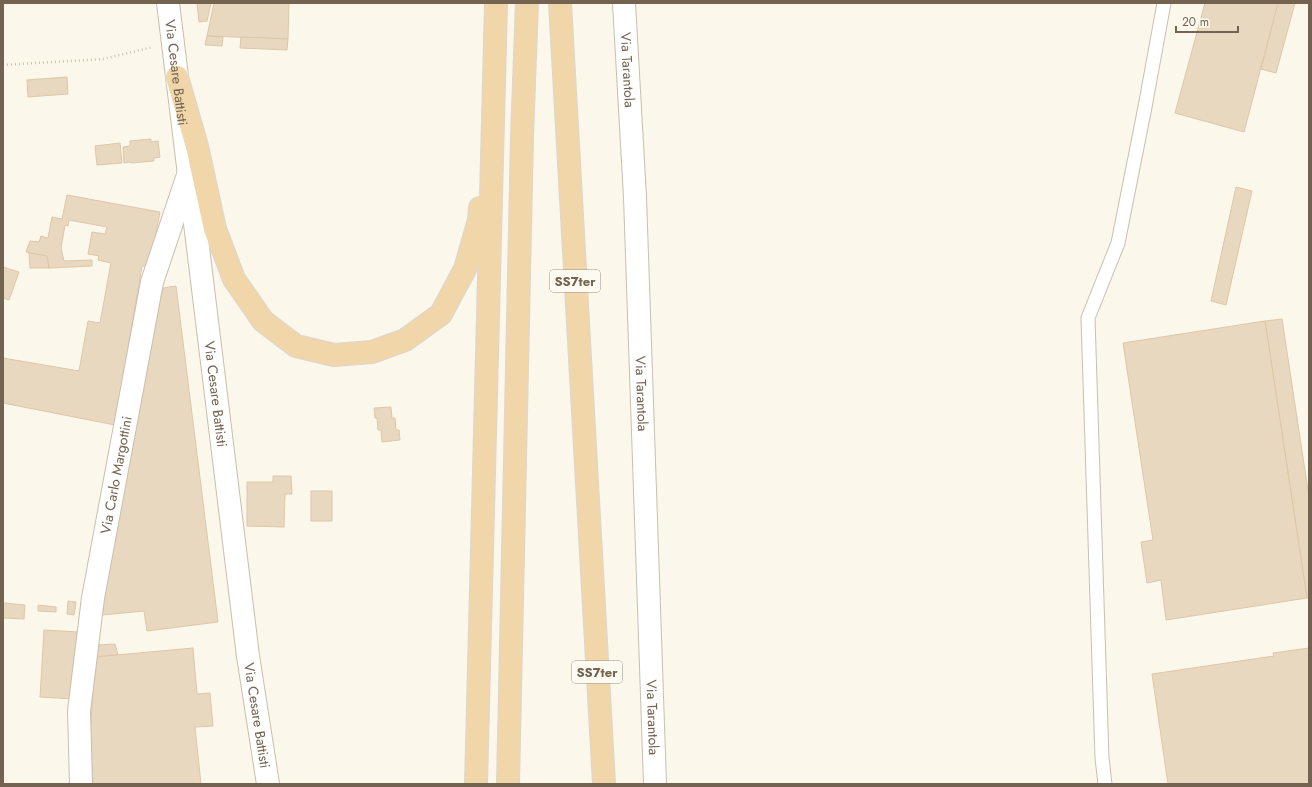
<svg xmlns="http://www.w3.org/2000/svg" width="1312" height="787" viewBox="0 0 1312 787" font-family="Jost,sans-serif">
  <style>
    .building { fill: #e8d8c0; stroke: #dec7a7 }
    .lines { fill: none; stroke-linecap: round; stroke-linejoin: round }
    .service-casing { stroke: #c9bfae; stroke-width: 15 }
    .minor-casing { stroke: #c9bfae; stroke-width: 24 }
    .secondary-casing { stroke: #cabeaa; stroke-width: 24 }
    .trunk-casing { stroke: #dbd6d2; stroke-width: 24 }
    .path { stroke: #d2c1a8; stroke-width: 2.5; stroke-dasharray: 1 3; stroke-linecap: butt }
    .service { stroke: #fff; stroke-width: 13 }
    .minor { stroke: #fff; stroke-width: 22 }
    .secondary { stroke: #fff; stroke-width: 22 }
    .trunk { stroke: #f0d6a9; stroke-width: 22 }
    .labels { text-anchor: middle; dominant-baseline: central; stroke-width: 3; stroke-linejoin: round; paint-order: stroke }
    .shield { fill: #fdfbf1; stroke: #9c9180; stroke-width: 1 }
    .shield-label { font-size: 13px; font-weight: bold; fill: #736350 }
    .street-label { font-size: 14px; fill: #736350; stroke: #fdfbf1 }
  </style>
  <rect width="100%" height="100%" fill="#fbf7ea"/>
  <!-- building -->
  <g class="building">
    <path d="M197,3H211L207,21L199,22Z"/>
    <path d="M214,3H289L288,39L207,36Z"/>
    <path d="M1205,3H1278L1244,132L1175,113Z"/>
    <path d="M1278,3H1295L1276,73L1261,69Z"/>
    <path d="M207,36L223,37L222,46L205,45Z"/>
    <path d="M241,37L288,39L287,50L240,48Z"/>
    <path d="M67,77L68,94L28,97L27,80Z"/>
    <path d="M151,139V142L158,141L160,157L154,158V161L131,163V162L124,163L123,147L130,146V141Z"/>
    <path d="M120,143L122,163L97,165L95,146Z"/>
    <path d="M1236,187L1252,191L1226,305L1211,301Z"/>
    <path d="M67,195L160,212L150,267L142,266L115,425L3,403V358L79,371L88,321L100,323L111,263L98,260L99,256L88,254L92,232L105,234L107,227L69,220L68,226L65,225L61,248L64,261L92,260V266L49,268L47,256L26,252L30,241L39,242L41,236L48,238L52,217L62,219Z"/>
    <path d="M29,253L47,256L49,268H30Z"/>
    <path d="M3,267L19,272L9,300L3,298Z"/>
    <path d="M176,286L218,622L147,631L144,611L102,615L106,585L156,289Z"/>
    <path d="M1282,319L1309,497V598H1307L1265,321Z"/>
    <path d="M1265,321L1307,598L1166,620L1161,580L1147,583L1141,542L1153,540L1123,343Z"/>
    <path d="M391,407L392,418H395L396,430H399L400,440L382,442L381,430H378L377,418H375L374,408Z"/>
    <path d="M273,476H291L292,494H285L284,527L247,526V482H273Z"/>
    <rect x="311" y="491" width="21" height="30"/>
    <path d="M68,601L76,602L74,615L67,614Z"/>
    <path d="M3,603L25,605L24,619L3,618Z"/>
    <path d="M38,605L56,607V612L38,611Z"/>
    <path d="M44,630L78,632L74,699L40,697Z"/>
    <path d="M115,644L118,655L95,657L97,645Z"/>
    <path d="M193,648L197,694L210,693L213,726L195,727L201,784H93L90,737L95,657Z"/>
    <path d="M1309,648V784H1168L1152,674L1274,656L1273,653Z"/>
  </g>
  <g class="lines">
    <defs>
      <path id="service" d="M1105,784L1102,758L1088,318L1118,243L1145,107L1164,3"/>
      <g id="minor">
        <path id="s1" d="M624,3L635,197L655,784"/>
        <path id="s2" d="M81,784L79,711L93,598L152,282L189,172"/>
      </g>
      <g id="secondary">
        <path id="s3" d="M168,3L248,656L268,784"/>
      </g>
      <g id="trunk">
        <path d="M560,3L604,784"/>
        <path d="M177,77L197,146L215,229L234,279L263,321L296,346L334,355L372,352L405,340L441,314L465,269L479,220L480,208"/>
        <path d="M476,784L496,3"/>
        <path d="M508,784L522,136L527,3"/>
      </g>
    </defs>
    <!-- service casing -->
    <use href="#service" class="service-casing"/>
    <!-- minor casing -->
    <use href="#minor" class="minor-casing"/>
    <!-- secondary casing -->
    <use href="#secondary" class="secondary-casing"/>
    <!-- trunk casing -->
    <use href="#trunk" class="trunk-casing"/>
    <!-- path -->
    <path class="path" d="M3,65L103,59L153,47"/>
    <!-- service -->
    <use href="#service" class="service"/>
    <!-- minor -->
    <use href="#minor" class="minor"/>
    <!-- secondary -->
    <use href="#secondary" class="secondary"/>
    <!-- trunk -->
    <use href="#trunk" class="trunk"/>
  </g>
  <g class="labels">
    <!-- shield labels -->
    <g class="shield">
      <rect x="550" y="270" width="50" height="22" rx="3"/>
      <rect x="572" y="661" width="50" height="22" rx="3"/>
    </g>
    <g class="shield-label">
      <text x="575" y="281">SS7ter</text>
      <text x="597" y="672">SS7ter</text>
    </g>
    <!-- street labels -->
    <g class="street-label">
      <text stroke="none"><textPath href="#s1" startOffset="67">Via Tarantola</textPath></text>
      <text stroke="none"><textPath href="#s3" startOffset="70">Via Cesare Battisti</textPath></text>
      <text stroke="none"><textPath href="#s1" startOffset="391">Via Tarantola</textPath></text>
      <text stroke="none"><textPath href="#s3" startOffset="394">Via Cesare Battisti</textPath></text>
      <text stroke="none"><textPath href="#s2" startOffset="312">Via Carlo Margottini</textPath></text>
      <text stroke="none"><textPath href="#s3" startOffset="718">Via Cesare Battisti</textPath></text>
      <text stroke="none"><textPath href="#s1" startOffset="715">Via Tarantola</textPath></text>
    </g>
  </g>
  <!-- border -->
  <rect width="1312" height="787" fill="none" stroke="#736350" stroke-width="8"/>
  <!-- scale -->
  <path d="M1176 26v6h62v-6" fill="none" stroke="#736350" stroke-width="2"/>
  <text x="1182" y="26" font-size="12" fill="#736350" stroke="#fdfbf1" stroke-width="3" paint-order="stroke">20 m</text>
</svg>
